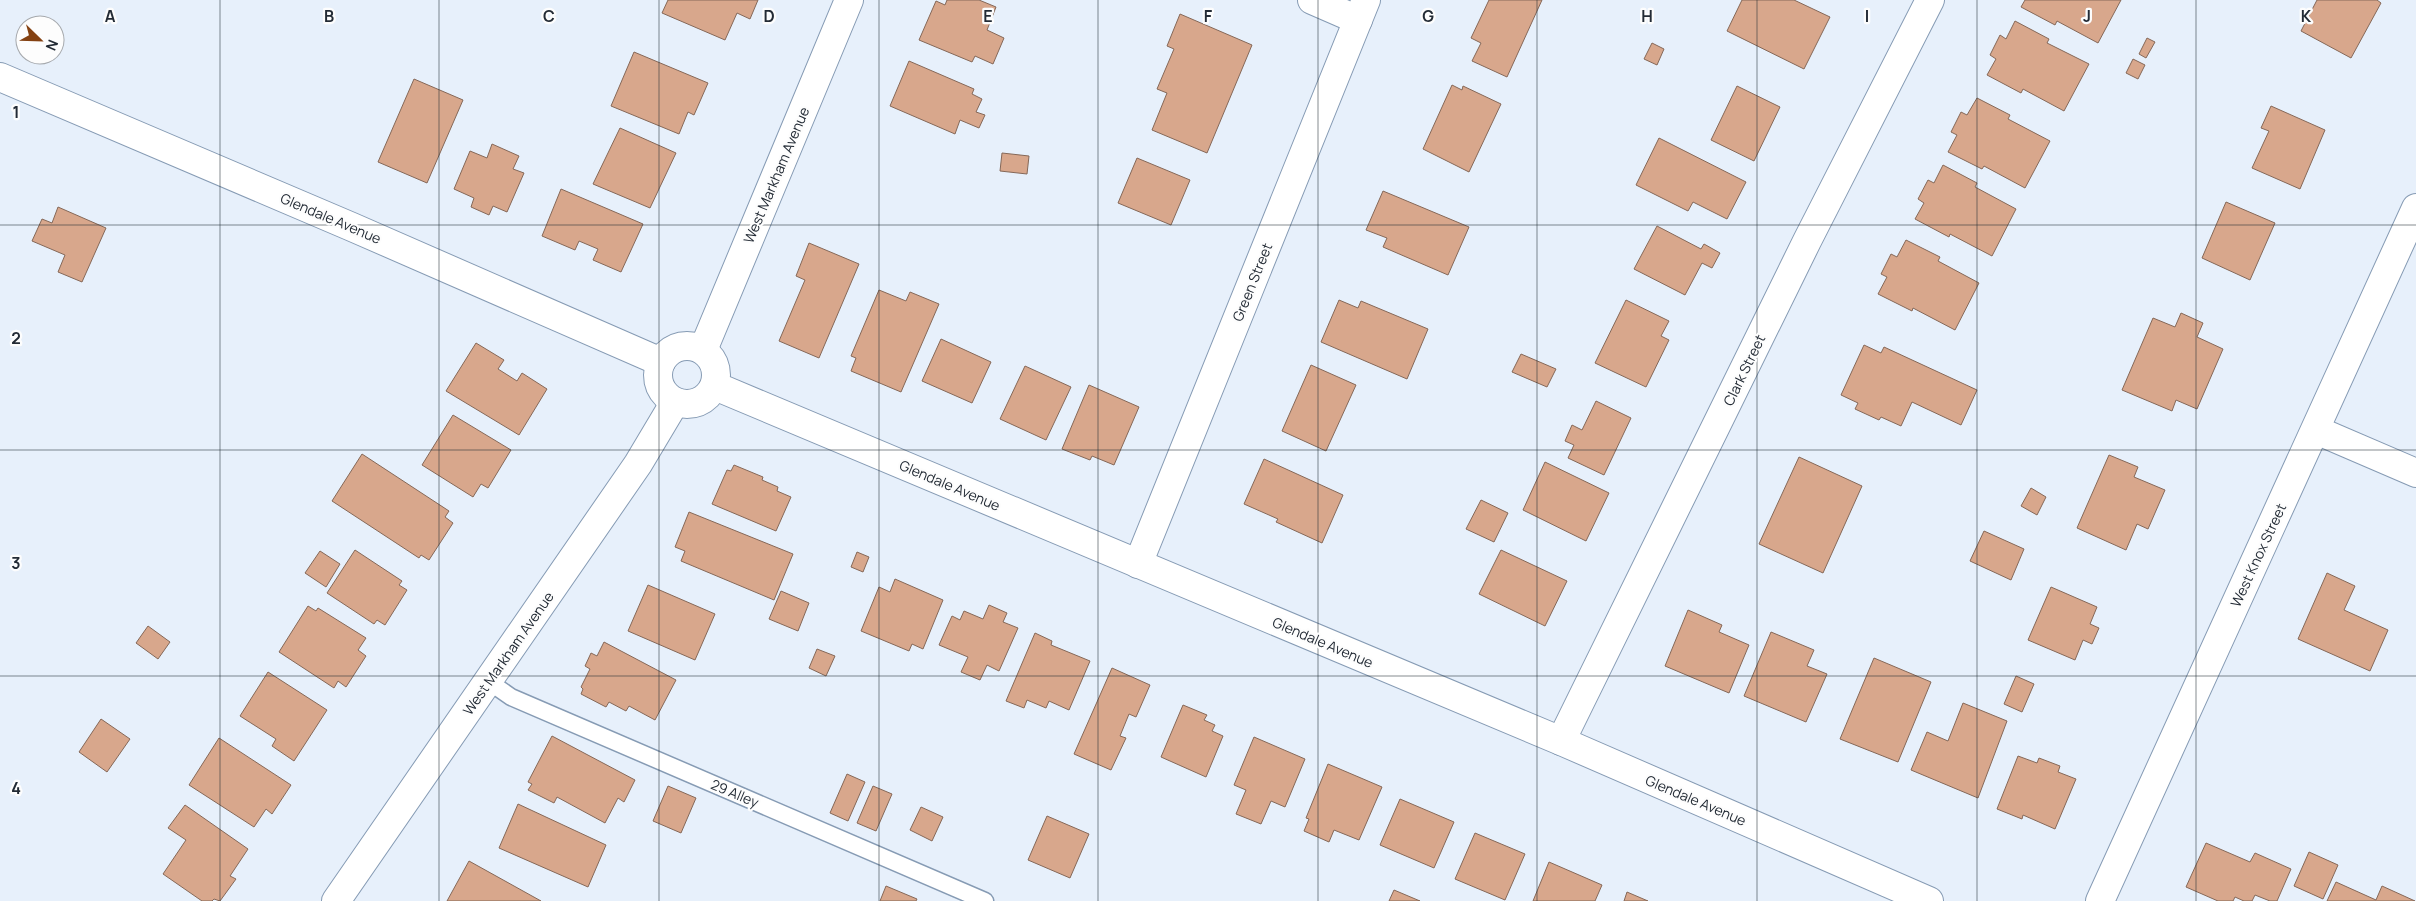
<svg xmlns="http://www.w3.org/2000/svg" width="2416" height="901" viewBox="0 0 2416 901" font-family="Manrope,sans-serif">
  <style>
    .building { fill: #d8a78c; stroke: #856858 }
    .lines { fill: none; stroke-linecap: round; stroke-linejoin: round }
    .service-casing { stroke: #869bb4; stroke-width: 19 }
    .minor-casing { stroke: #869bb4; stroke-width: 30 }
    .tertiary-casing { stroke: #869bb4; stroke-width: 30 }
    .service { stroke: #fff; stroke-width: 16 }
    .minor { stroke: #fff; stroke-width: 28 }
    .tertiary { stroke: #fff; stroke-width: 28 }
    .grid { fill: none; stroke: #232b35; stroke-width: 1; stroke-opacity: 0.55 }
    .labels { text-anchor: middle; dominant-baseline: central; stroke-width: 4.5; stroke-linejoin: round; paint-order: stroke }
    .street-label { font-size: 14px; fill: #232b35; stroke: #fdfdfd }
    .grid-label { font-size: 16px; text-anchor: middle; font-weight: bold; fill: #232b35; stroke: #fdfdfd; stroke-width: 4.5; stroke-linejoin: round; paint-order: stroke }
  </style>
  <rect width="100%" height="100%" fill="#e7f0fb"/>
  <!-- building -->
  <g class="building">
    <path d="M668,0H758L750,19L737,13L725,40L662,13Z"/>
    <path d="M947,0H979L996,7L987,30L1004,38L993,64L975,56L972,62L919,40L936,1L945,5Z"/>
    <path d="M1489,0H1542L1507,77L1472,61L1481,43L1471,38Z"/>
    <path d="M1742,0H1794L1830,17L1804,69L1727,31Z"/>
    <path d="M2025,0H2121L2098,43L2057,21L2055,25L2021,7Z"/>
    <path d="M2317,0H2377L2381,3L2351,58L2301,31Z"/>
    <path d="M1180,14L1252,45L1207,153L1152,130L1167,93L1157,89L1174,49L1167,46Z"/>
    <path d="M2015,21L2049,39L2047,43L2089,64L2064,111L2023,89L2021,93L1987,75L1996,59L1990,55L2000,35L2006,39Z"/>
    <path d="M2147,38L2155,42L2146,58L2139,54Z"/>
    <path d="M1652,43L1664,49L1657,65L1644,59Z"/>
    <path d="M634,52L708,83L694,115L688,112L679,134L611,106Z"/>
    <path d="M2133,59L2145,65L2138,79L2126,73Z"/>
    <path d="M909,61L974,89L972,94L982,99L976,112L985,115L979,128L960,120L955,134L890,106Z"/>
    <path d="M414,79L463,100L427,183L378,162Z"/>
    <path d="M1452,85L1462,90L1463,86L1501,104L1469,172L1423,149Z"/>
    <path d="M1737,86L1780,107L1754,161L1711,140Z"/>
    <path d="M1977,98L2010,115L2008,119L2050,141L2025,188L1984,166L1982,169L1948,152L1957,135L1951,132L1961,112L1967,115Z"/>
    <path d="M2271,106L2325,130L2300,189L2252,168L2269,131L2261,128Z"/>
    <path d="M620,128L676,153L650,208L593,184Z"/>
    <path d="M1659,138L1746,182L1727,219L1693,202L1688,211L1636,185Z"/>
    <path d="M492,144L519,156L513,169L524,173L507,212L493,206L489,215L471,207L474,198L454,189L470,151L487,158Z"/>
    <path d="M1002,153L1029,156L1027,174L1000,171Z"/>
    <path d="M1137,158L1190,180L1171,225L1118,203Z"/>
    <path d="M1943,165L1977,183L1975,187L2016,209L1992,256L1950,234L1949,237L1915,219L1924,203L1918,199L1928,180L1934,183Z"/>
    <path d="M561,189L643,224L621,272L593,260L598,249L579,241L575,250L542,236Z"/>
    <path d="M1383,191L1469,227L1448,275L1383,247L1387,238L1366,230Z"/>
    <path d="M2226,202L2275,223L2250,280L2202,258Z"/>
    <path d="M58,207L106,228L82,282L58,272L65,255L32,241L42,219L52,223Z"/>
    <path d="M1657,226L1701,249L1704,244L1720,253L1712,268L1702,263L1685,295L1634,269Z"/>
    <path d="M1906,240L1940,257L1938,261L1979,283L1955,330L1913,308L1912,311L1878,294L1887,277L1881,274L1891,254L1897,257Z"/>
    <path d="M809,243L859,264L819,358L779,341L805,280L796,276Z"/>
    <path d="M879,290L906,301L910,292L939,304L901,392L851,371L856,358L851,356Z"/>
    <path d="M1339,300L1358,308L1361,301L1428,329L1407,379L1321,342Z"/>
    <path d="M1626,300L1669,321L1661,336L1669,340L1646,387L1595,363Z"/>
    <path d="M2181,313L2203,323L2197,337L2223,349L2197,409L2176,400L2172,411L2122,390L2153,318L2175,327Z"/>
    <path d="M941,339L991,362L972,403L922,381Z"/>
    <path d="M476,343L504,360L498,369L517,381L522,373L547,389L519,435L446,391Z"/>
    <path d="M1864,345L1881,353L1884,347L1977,390L1961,425L1912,402L1901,426L1881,417L1879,420L1855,409L1858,403L1841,395Z"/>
    <path d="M1521,354L1556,369L1547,387L1512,372Z"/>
    <path d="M1311,365L1356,385L1326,451L1282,431Z"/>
    <path d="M1025,366L1071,387L1046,440L1000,419Z"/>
    <path d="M1089,385L1139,407L1114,465L1092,456L1090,460L1062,449Z"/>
    <path d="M1596,401L1631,418L1604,475L1568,458L1574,445L1565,441L1572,425L1582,430Z"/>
    <path d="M453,415L511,450L488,488L481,484L473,497L422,465Z"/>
    <path d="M362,454L449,511L445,517L453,523L429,560L421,555L419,558L332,501Z"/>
    <path d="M2109,455L2138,467L2134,477L2165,490L2148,529L2137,524L2126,550L2077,528Z"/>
    <path d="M1799,457L1862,486L1823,573L1759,544Z"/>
    <path d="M1264,459L1343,495L1322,543L1276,522L1278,519L1244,504Z"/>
    <path d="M1545,462L1609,493L1586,541L1523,510Z"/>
    <path d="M734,465L763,477L762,480L778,487L777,491L791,497L776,531L712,504L727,470L731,471Z"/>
    <path d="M2031,488L2046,497L2037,515L2021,506Z"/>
    <path d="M1481,500L1508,513L1494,542L1466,529Z"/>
    <path d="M689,512L793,554L774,600L681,561L685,551L675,547Z"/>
    <path d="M1984,531L2024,549L2011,580L1970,561Z"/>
    <path d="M355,550L402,581L399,585L407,590L385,625L377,620L374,624L327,593Z"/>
    <path d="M1501,550L1567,581L1545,626L1479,594Z"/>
    <path d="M320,551L340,564L326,587L305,573Z"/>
    <path d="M857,552L869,557L863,572L851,567Z"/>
    <path d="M2327,573L2355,586L2344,610L2388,630L2370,671L2298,639Z"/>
    <path d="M895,579L943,600L923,649L912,644L909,651L861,631L879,587L890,592Z"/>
    <path d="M648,585L715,614L695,660L628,631Z"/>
    <path d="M2051,587L2097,607L2090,624L2099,628L2092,644L2083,640L2075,660L2028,640Z"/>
    <path d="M781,591L809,603L798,631L769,619Z"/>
    <path d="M989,605L1007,613L1003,622L1018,628L999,671L987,665L980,680L961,672L968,657L939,645L952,616L960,620L964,611L983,619Z"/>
    <path d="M308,606L316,611L318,608L366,638L358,650L366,656L346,687L338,681L334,688L279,652Z"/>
    <path d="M1688,610L1722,625L1719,632L1749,645L1729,693L1665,666Z"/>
    <path d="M148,626L170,642L158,659L136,643Z"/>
    <path d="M1771,632L1814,650L1807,666L1827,674L1806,722L1744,696Z"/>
    <path d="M1035,633L1052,641L1051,645L1090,661L1069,710L1049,701L1046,708L1027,700L1024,708L1006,701Z"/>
    <path d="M604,642L676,680L655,720L629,706L626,711L609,702L606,707L581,694L583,689L581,687L590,669L585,666L591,653L597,656Z"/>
    <path d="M817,649L835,656L826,676L809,668Z"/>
    <path d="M1874,658L1931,682L1898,762L1840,739Z"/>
    <path d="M1112,668L1150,685L1136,717L1129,714L1120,736L1126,738L1111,770L1074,754Z"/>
    <path d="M268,672L327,710L294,761L272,746L276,739L240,716Z"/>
    <path d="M2016,676L2034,684L2022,712L2004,704Z"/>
    <path d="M1963,703L2007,721L1978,798L1911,770L1927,732L1948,741Z"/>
    <path d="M1183,705L1207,715L1204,720L1215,725L1212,731L1223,736L1206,777L1161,757Z"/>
    <path d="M101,719L130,739L107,772L79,752Z"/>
    <path d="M552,736L635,780L624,802L618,798L605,823L557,797L554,803L528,790L532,784L528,782Z"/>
    <path d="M1254,737L1305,759L1285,807L1271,801L1261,824L1236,814L1246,790L1234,785Z"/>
    <path d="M219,738L291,785L272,814L266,809L254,827L189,785Z"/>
    <path d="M2018,756L2037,763L2039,758L2060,766L2058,772L2076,779L2055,829L2023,815L2022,819L1997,809Z"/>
    <path d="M1328,764L1382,787L1359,840L1334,830L1329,842L1304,831L1309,819L1306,818Z"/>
    <path d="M847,774L865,782L848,821L830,813Z"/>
    <path d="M668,786L696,798L681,833L653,821Z"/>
    <path d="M873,786L892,794L876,831L857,823Z"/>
    <path d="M1400,799L1454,822L1434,868L1380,845Z"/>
    <path d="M518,804L606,845L588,887L499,848Z"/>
    <path d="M185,805L248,849L230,876L236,879L220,901L214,899L212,901H202L163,874L186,840L168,828Z"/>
    <path d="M921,807L943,817L932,841L910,830Z"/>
    <path d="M1047,816L1089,834L1070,878L1028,860Z"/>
    <path d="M1475,833L1525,854L1505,900L1455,879Z"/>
    <path d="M2206,843L2250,862L2255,853L2291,869L2277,901H2270L2255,895L2252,901H2244L2235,897L2233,901H2218L2186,887Z"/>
    <path d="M2309,852L2338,865L2323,899L2294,886Z"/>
    <path d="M469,861L541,901H447Z"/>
    <path d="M1549,862L1602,885L1595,901H1533Z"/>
    <path d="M2336,882L2376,900L2382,886L2415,901H2327Z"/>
    <path d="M886,886L917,899L916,901H880Z"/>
    <path d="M1394,890L1420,901H1389Z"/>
    <path d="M1627,892L1648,901H1624Z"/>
  </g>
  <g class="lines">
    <defs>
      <path id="service" d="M488,681L511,697L985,901"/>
      <g id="minor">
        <path d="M1312,0L1358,20"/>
        <path d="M0,77L352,227L661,362"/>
        <path d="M715,386L1561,741L1929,901"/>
        <path d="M2316,430L2416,473"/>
        <path d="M1138,564L1366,0"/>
        <path d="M1561,741L1807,241L1930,0"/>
        <path d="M2100,901L2416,208"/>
      </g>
      <g id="tertiary">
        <circle cx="687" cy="375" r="29"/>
        <path d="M703,350L849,0"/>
        <path d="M336,901L638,464L675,402"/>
      </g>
    </defs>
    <!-- service casing -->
    <use href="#service" class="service-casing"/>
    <!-- minor casing -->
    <use href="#minor" class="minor-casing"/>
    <!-- tertiary casing -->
    <use href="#tertiary" class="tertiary-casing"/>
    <!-- service -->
    <use href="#service" class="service"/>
    <!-- minor -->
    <use href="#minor" class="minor"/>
    <!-- tertiary -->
    <use href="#tertiary" class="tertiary"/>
  </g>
  <!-- grid -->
  <path class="grid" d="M220,0V901M439,0V901M659,0V901M879,0V901M1098,0V901M1318,0V901M1537,0V901M1757,0V901M1977,0V901M2196,0V901M0,225H2416M0,450H2416M0,676H2416"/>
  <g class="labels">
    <!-- street labels -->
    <g class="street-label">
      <text transform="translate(776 175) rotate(-67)">West Markham Avenue</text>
      <text transform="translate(331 218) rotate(23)">Glendale Avenue</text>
      <text transform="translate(1252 282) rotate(-68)">Green Street</text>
      <text transform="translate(1744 370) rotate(-64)">Clark Street</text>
      <text transform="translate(950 485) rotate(23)">Glendale Avenue</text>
      <text transform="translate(2258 555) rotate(-65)">West Knox Street</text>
      <text transform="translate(1323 642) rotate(23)">Glendale Avenue</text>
      <text transform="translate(508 653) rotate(-55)">West Markham Avenue</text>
      <text transform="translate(735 793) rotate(23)">29 Alley</text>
      <text transform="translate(1696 800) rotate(23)">Glendale Avenue</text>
    </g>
  </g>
  <g class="grid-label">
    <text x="110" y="22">A</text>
    <text x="329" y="22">B</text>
    <text x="549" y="22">C</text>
    <text x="769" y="22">D</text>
    <text x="988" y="22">E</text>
    <text x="1208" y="22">F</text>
    <text x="1428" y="22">G</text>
    <text x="1647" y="22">H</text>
    <text x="1867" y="22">I</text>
    <text x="2087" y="22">J</text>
    <text x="2306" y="22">K</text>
    <text x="16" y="118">1</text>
    <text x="16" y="344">2</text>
    <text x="16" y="569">3</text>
    <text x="16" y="794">4</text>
  </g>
  <!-- north arrow -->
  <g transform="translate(40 40) rotate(113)"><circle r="24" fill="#fdfdfd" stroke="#a6a9ad"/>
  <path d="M0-4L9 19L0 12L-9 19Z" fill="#844112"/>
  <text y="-8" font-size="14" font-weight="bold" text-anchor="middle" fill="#232b35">N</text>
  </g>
</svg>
